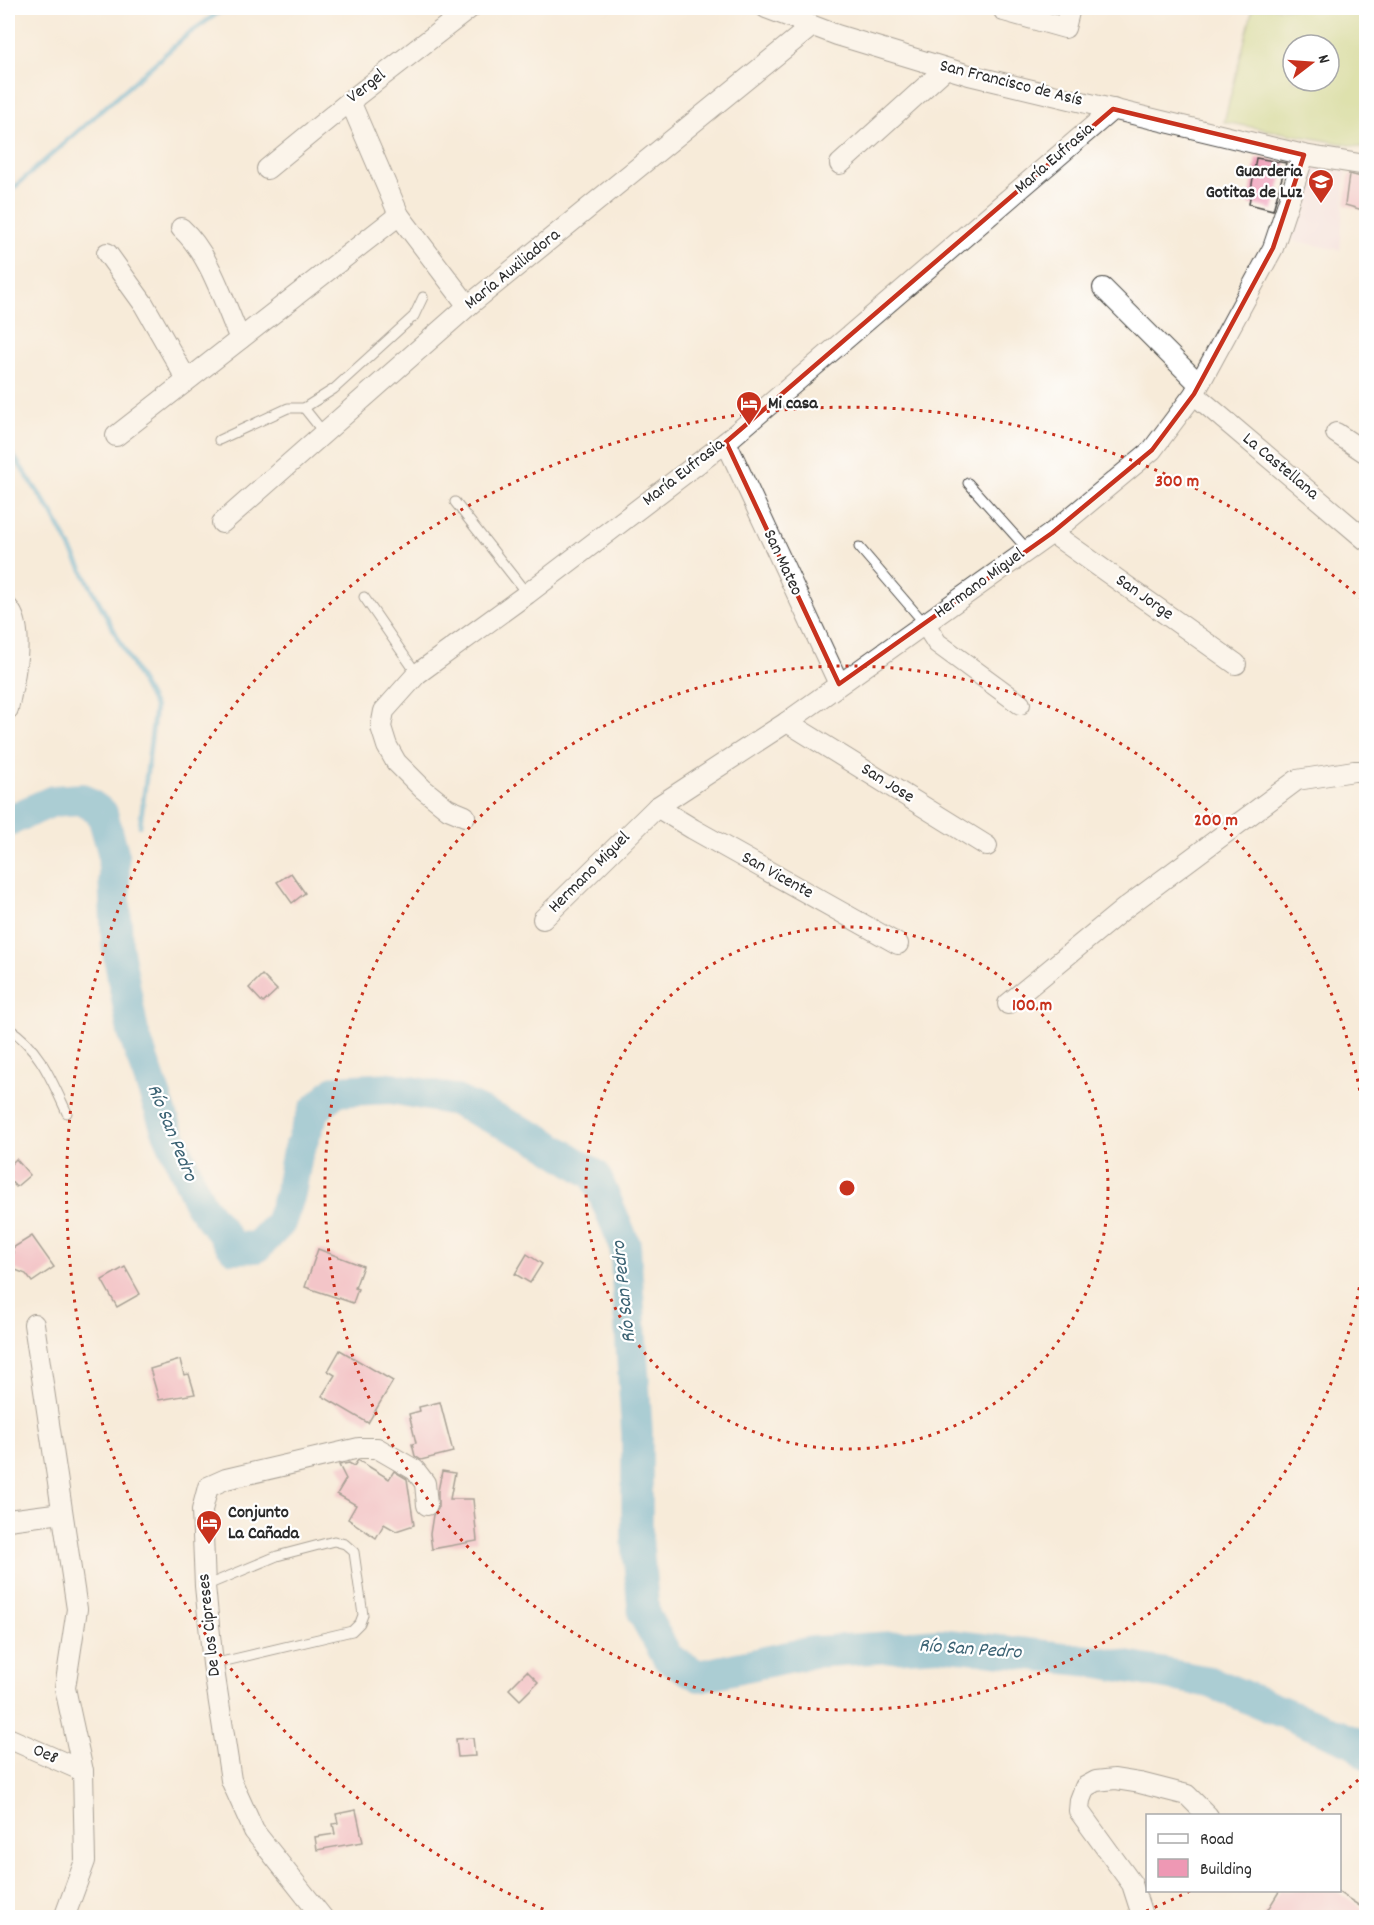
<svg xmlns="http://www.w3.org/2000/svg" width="1374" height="1925" viewBox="0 0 1374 1925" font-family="Dekko,sans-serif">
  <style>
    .built { fill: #f1d0e2 }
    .garden { fill: #bed478; stroke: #748052; stroke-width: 1.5; fill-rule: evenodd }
    .water { fill: url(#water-ripples); stroke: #3e6a7c; stroke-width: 1.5 }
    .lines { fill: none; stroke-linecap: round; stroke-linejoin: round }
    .stream { stroke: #50a8cd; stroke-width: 5 }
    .river { stroke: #50a8cd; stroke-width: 32 }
    .building { fill: #ee98b4 }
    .service-casing { stroke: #4a4845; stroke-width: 11 }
    .minor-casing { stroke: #4a4845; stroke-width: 22 }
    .service { stroke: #fff; stroke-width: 9 }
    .minor { stroke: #fff; stroke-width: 20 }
    .marked { fill: none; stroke: #c8321e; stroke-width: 4.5; stroke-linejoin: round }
    .ring { fill: none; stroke: #c8321e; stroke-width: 3; stroke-dasharray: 3 6 }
    .labels { text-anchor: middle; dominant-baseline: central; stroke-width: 4.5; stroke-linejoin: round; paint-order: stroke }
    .street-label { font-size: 18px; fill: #2b2b2b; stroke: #fff }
    .poi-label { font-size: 18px; font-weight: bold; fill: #2b2b2b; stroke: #fff; text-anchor: start }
    .water-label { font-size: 20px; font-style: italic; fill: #3c6374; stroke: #fff }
    .centre { fill: #c8321e; stroke: #fff; stroke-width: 3 }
    .ring-label { font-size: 18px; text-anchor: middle; font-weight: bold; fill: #c8321e; stroke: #fff; stroke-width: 4.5; stroke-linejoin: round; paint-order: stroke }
  </style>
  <defs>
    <pattern id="water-ripples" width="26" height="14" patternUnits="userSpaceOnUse" patternTransform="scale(1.5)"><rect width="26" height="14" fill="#50a8cd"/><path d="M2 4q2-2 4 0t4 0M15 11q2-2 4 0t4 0" fill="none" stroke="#4389a7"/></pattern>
  </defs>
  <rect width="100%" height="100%" fill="#fff"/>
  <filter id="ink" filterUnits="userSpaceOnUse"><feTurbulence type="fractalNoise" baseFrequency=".0167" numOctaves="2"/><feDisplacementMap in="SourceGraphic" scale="12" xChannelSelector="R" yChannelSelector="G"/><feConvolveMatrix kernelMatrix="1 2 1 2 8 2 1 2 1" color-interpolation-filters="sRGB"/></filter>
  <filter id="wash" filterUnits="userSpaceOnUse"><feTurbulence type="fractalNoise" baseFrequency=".008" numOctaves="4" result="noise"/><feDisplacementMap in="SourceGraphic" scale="24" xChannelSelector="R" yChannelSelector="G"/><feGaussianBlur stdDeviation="1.35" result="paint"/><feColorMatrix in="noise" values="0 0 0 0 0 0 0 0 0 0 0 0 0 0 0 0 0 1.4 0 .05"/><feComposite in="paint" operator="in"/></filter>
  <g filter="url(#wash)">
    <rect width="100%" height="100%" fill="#f7ebd9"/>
    <!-- built -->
    <path class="built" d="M1309,162L1346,171L1340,250L1291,240Z"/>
    <!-- garden -->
    <path class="garden" d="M1253,8H1366V148L1224,122ZM1293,45H1329V81H1293Z"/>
    <!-- water -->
    <path class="water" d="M1013,8H1063L1059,24Z"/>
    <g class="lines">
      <!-- stream -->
      <g class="stream">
        <path d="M8,193L188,34L225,8"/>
        <path d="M8,448L52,513L155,708L140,826"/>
      </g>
      <!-- river -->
      <path class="river" d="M8,821L53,801L82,799L102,813L113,852L117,945L133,1032L166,1127L200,1204L234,1248L257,1247L280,1223L290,1194L297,1155L314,1111L335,1091L391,1088L454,1100L542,1141L595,1175L625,1245L637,1433V1538L644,1615L668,1658L699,1676L812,1652L940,1644L1099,1662L1210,1682L1354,1742L1366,1753"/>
    </g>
    <g id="blocks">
      <!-- building -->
      <g class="building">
        <path d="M1256,158L1286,163L1273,210L1249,204Z"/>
        <path d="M1349,174L1366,178V211L1345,205Z"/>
        <path d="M291,873L305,893L292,903L277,882Z"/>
        <path d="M262,975L277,990L263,1003L249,988Z"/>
        <path d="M16,1159L30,1175L16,1187L8,1178V1167Z"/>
        <path d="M32,1236L54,1267L32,1282L26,1274L8,1267V1261L14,1253L11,1249Z"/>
        <path d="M318,1249L363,1266L355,1288L358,1289L353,1303L305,1287Z"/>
        <path d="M527,1254L542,1264L530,1283L515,1274Z"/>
        <path d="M125,1267L140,1294L117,1307L102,1280Z"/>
        <path d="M340,1350L393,1381L368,1423L322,1396L335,1375L328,1371Z"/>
        <path d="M180,1360L184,1375L189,1374L195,1394L159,1400L150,1369Z"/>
        <path d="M440,1402L453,1452L421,1460L415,1456L412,1444L416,1443L409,1414L420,1411L419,1407Z"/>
        <path d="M358,1460L389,1479L394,1471L407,1479L414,1525L396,1531L384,1524L376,1538L348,1519L356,1505L337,1494L346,1479L339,1465L349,1463L354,1466Z"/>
        <path d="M442,1471L455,1473L450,1499H473L477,1541L432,1549L430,1534L433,1515L438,1509V1491Z"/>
        <path d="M527,1671L538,1682L520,1700L509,1689Z"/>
        <path d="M473,1738L475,1756L458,1757L456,1739Z"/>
        <path d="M356,1810L363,1842L317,1850L315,1837L335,1834L333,1824L338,1823L336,1814Z"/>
        <path d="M1280,1890H1335L1366,1910V1917H1263Z"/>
      </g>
    </g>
  </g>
  <g filter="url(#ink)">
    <use href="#blocks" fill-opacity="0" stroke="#4a4845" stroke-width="1.5"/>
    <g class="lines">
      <defs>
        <g id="service">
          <path d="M304,408L324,433"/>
          <path d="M219,440L288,408H304L334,389L414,316L423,297"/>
          <path d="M968,483L1027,549"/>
          <path d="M455,502L527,594"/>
          <path d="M859,547L925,624"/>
          <path d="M364,597L417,674"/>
          <path d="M8,1028C39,1047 52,1081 67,1113"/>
          <path d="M205,1586L277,1556L334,1541L345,1544L354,1552L363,1615L360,1623L352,1631L213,1664"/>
        </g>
        <g id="minor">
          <path d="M766,8L837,35L969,75L1304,155L1366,165"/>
          <path d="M1005,8L1004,11L1065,28L1070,8"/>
          <path d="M350,101L399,215L468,306"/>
          <path d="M840,164L945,69"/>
          <path d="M267,169L350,101L470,8"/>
          <path d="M181,228C210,254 224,303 240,339"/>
          <path d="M107,253L143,303L187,380"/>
          <path d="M1103,288L1199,384"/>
          <path d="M1194,394L1366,540"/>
          <path d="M1336,433L1366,453"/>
          <path d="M116,436L399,215"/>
          <path d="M726,442L839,684"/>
          <path d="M222,523L468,306L812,26"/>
          <path d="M1052,533L1236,664"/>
          <path d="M8,608C27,629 13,684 8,709"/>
          <path d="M925,624L937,643L1020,704"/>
          <path d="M787,722L987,846"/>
          <path d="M657,807L693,829L898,944"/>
          <path d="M465,816L448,809L423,789L396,762L387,746L381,727L384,711L417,674L527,594L726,442L1113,109"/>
          <path d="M543,919L657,807L787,722L1052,533L1152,450L1194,394L1273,248L1304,155"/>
          <path d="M1008,1004L1125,908L1297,780L1354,771H1366"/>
          <path d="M34,1324L77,1609L65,1688L83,1771L85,1861L64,1918"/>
          <path d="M8,1520L62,1513"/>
          <path d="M8,1738L83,1771"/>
          <path d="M323,1918L254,1831L231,1780L213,1664L205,1586L202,1510L208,1487L226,1479L359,1448H377L415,1470L425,1483L427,1505"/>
          <path d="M1143,1918L1132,1884L1079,1811L1080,1800L1085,1787L1096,1781L1115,1779L1140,1783L1187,1795L1208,1816"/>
        </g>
      </defs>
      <!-- service casing -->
      <use href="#service" class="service-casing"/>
      <!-- minor casing -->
      <use href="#minor" class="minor-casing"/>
      <!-- service -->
      <use href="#service" class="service"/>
      <!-- minor -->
      <use href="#minor" class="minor"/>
    </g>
  </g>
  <!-- marked area -->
  <path d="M0 0H1374V1925H0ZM1113,109L1304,155L1273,248L1194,394L1152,450L1052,533L839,684L726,442Z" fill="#f7ebd9" fill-opacity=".55" fill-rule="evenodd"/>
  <path class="marked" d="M1113,109L1304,155L1273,248L1194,394L1152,450L1052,533L839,684L726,442Z"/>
  <!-- distance rings -->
  <g class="ring">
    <circle cx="847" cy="1188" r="261"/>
    <path d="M1366 1243A522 522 0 1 1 1366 1133"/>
    <path d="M1365 1774A782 782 0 0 1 1318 1813M1190 1891A782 782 0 0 1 1134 1916M560 1916A782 782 0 1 1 1365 602"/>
  </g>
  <!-- icons -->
  <defs>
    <symbol id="school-pin" viewBox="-11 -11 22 30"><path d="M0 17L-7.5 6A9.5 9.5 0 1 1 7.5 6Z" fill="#c8321e" stroke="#fff"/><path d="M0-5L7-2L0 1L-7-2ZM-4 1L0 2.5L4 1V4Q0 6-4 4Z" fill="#fff"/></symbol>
    <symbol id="hotel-pin" viewBox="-11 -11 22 30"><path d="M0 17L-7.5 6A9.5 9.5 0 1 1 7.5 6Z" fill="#c8321e" stroke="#fff"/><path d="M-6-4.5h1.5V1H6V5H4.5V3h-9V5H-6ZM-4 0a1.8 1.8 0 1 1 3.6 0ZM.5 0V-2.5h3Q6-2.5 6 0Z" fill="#fff"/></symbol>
  </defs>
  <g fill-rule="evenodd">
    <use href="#school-pin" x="1306" y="167" width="30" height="40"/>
    <use href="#hotel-pin" x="734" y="389" width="30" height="40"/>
    <use href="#hotel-pin" x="194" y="1508" width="30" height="40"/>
  </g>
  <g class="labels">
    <!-- street labels -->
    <g class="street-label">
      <text transform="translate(1011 84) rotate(14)">San Francisco de Asís</text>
      <text transform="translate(367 87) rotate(-38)">Vergel</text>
      <text transform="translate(1055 159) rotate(-41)">María Eufrasia</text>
      <text transform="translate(513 270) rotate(-39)">María Auxiliadora</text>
      <text transform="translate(1280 467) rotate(40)">La Castellana</text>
      <text transform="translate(684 473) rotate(-38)">María Eufrasia</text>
      <text transform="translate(782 563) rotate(65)">San Mateo</text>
      <text transform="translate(980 584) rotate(-36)">Hermano Miguel</text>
      <text transform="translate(1144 598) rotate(35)">San Jorge</text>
      <text transform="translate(887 784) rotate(32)">San Jose</text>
      <text transform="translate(590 873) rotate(-45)">Hermano Miguel</text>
      <text transform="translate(777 876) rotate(29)">San Vicente</text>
      <text transform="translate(210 1625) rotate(-96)">De los Cipreses</text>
      <text transform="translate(45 1755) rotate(23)">Oe8</text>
    </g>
    <!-- poi labels -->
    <g class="poi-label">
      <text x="1302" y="172" text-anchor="end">Guarderia<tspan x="1302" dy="21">Gotitas de Luz</tspan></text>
      <text x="768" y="404">Mi casa</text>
      <text x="228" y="1513">Conjunto<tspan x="228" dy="21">La Cañada</tspan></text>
    </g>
    <!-- water labels -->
    <g class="water-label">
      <text transform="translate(171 1133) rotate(68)">Río San Pedro</text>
      <text transform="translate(625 1292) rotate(-96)">Río San Pedro</text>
      <text transform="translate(970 1650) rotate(4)">Río San Pedro</text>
    </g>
  </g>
  <circle cx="847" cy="1188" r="9" class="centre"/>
  <g class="ring-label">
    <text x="1177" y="486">300 m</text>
    <text x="1216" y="825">200 m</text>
    <text x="1032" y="1010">100 m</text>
  </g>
  <!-- margin -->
  <rect width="1374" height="1925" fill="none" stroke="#fff" stroke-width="30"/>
  <!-- legend -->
  <rect x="1146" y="1814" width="195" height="78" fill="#ffffff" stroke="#aaaaaa" stroke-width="1.5"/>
  <rect x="1158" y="1834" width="30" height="9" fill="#ffffff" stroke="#aaaaaa" stroke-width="1.5"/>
  <text x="1200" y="1844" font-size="18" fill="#2b2b2b">Road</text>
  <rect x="1158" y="1859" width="30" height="18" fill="#ee98b4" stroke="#aaaaaa" stroke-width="1.5"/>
  <text x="1200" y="1874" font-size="18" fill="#2b2b2b">Building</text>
  <!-- north arrow -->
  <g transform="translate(1311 63) rotate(73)"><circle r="28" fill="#ffffff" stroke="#aaaaaa" stroke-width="1.5"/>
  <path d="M0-4.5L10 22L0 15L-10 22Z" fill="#c8321e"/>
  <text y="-9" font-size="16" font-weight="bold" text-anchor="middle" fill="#2b2b2b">N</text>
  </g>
</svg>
